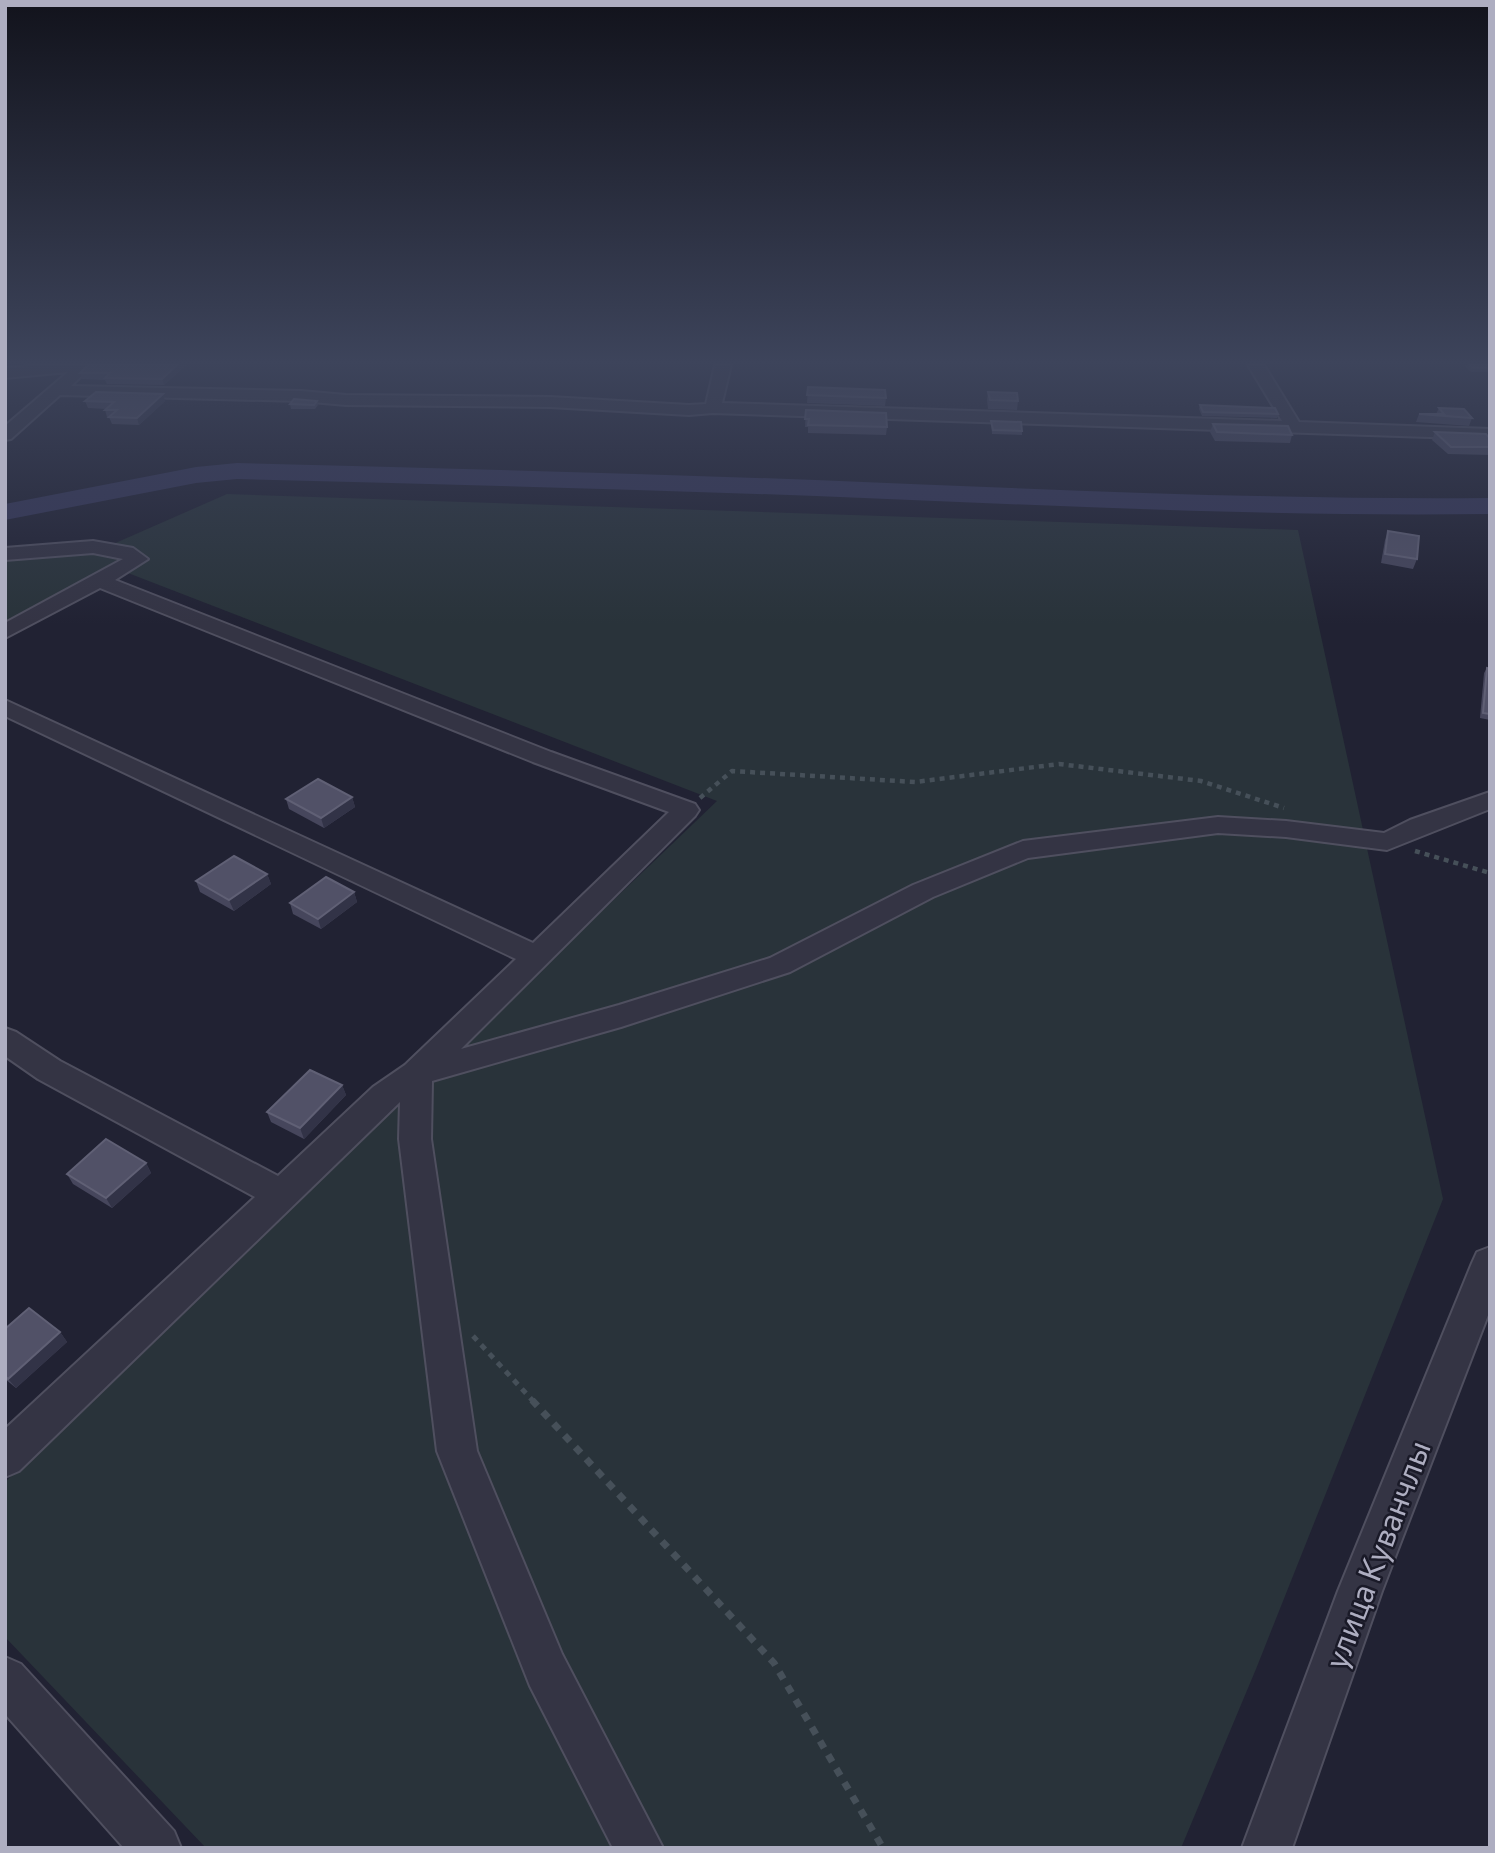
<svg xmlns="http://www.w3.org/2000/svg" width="1495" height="1853" viewBox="0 0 1495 1853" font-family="Commissioner,sans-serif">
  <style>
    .green { fill: #29333a }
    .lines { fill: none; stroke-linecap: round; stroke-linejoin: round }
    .river { fill: #353657; fill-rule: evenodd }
    .minor-casing { stroke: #4f4f5f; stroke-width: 4 }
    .path-far2 { stroke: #465059; stroke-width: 4.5; stroke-dasharray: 5 5; stroke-linecap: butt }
    .path-far1 { stroke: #465059; stroke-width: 5; stroke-dasharray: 6 6; stroke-linecap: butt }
    .path { stroke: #465059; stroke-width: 7; stroke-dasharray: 8 8; stroke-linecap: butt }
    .minor { fill: #343444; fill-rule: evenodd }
    .wall { fill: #46465c }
    .shaded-wall { fill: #323347 }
    .building { fill: #515167; stroke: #606075; stroke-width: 2 }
    .labels { text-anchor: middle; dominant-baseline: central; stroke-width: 5; stroke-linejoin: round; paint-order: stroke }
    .near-street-label { font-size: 32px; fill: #aeaec1; stroke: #1a1a28 }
  </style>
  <rect width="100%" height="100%" fill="#212233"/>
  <!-- green -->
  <path class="green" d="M227,494L1298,530L1443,1199L1256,1669L1181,1848H206L5,1637V1482L717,801L128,573L5,631V559L104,548Z"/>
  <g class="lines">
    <!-- river -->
    <path class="river" d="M237,463C430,468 623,473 816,480C1040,489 1265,500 1490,498V514C1265,517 1040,505 816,496C623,489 430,484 237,479L196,483L5,520V504L196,467Z"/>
    <defs>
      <g id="minor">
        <path d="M42,365H93L71,386L301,391L346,395L550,397L689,405L706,404L715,365H731L722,403L1282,421L1248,365H1264L1299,422L1490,429V439L713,413L689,415L550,407L346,405L301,401L60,395L11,439L5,440V426L68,372L5,378V368Z"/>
        <path d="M93,541L133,548L148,559L115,580L551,752L695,804L699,810L695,816L461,1049L619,1005L770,958L913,885L1023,841L1218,817L1286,821L1384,833L1410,820L1490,792V809L1387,850L1286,837L1218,833L1028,858L933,897L790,972L621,1027L432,1081L431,1139L477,1451L562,1654L663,1848H613L530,1686L437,1451L399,1139L400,1102L19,1471L5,1477V1429L255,1197L38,1079L5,1056V1028L16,1032L60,1061L278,1176L373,1087L405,1065L516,959L5,716V700L533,943L669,812L533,762L100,588L5,638V623L123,559L93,553L5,560V548Z"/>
        <path d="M1490,1247V1310L1382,1591L1292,1848H1242L1338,1591L1472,1263L1477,1252Z"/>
        <path d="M5,1657L21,1664L174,1831L181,1848H124L5,1714Z"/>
      </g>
    </defs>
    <!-- minor casing -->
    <use href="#minor" class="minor-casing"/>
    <!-- path-far2 -->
    <g class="path-far2">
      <path d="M700,798L732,771L915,782L1059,764L1201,781L1284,808"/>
      <path d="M1415,851L1490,873"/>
    </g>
    <!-- path-far1 -->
    <path class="path-far1" d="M473,1336L534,1402"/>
    <!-- path -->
    <path class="path" d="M532,1400L774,1663L883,1848"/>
    <!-- minor -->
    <use href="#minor" class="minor"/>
  </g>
  <!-- wall -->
  <g class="wall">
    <path d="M186,365L164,385L107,384L105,380L82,379L80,373Z"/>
    <path d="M1464,365H1490V372H1471Z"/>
    <path d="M808,387L886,398L885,406L807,403Z"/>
    <path d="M988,392L1018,401L1017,410L988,409L987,400Z"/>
    <path d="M163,394L165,401L139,425L112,424L109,417H107L105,410L106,409L88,408L85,401Z"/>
    <path d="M317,401L318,405L315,409H291L290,404Z"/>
    <path d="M1200,405L1278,414L1277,418L1202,416L1199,409Z"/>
    <path d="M1439,408L1472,418L1469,426L1416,422L1419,414H1436Z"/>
    <path d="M806,410L887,427L886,435L808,433V427H805Z"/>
    <path d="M991,421L1022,431V435L992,434Z"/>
    <path d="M1213,424L1292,435L1290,443L1215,441L1210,432Z"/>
    <path d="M1435,432L1490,439V455L1448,454L1432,440Z"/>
    <path d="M1388,531L1417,559L1413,569L1381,563L1385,540Z"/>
    <path d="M1487,668L1490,669V720L1480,718L1484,673Z"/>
    <path d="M352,797L355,807L324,828L289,809L286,799Z"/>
    <path d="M267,874L271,884L234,911L200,892L196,881Z"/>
    <path d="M354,892L357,902L321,929L293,914L290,903Z"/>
    <path d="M342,1085L346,1095L304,1139L271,1122L267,1112Z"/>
    <path d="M146,1163L151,1173L112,1208L73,1184L67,1174Z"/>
    <path d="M5,1329L60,1332L67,1342L16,1388L5,1379Z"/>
  </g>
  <!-- shaded-wall -->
  <g class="shaded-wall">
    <path d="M177,365H186L164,385L162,379Z"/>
    <path d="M163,394L165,401L139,425L137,418Z"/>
    <path d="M352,797L355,807L324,828L321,818Z"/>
    <path d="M267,874L271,884L234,911L229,900Z"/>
    <path d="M354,892L357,902L321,929L318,919Z"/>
    <path d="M342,1085L346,1095L304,1139L300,1128Z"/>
    <path d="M146,1163L151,1173L112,1208L106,1198Z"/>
    <path d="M60,1332L67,1342L16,1388L8,1379Z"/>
  </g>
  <!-- building -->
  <g class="building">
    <path d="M88,365H177L162,379L105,378L110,373H80Z"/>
    <path d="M1470,365H1490V368H1472Z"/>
    <path d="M808,387L885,390L886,398L807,395Z"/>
    <path d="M96,392L163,394L137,418L109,417L117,410H105L114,402L85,401Z"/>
    <path d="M988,392L1017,393L1018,401L990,400Z"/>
    <path d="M294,399L317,401L314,405L290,404Z"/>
    <path d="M1200,405L1275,408L1278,414L1203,412Z"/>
    <path d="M1439,408L1464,409L1472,418L1419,414H1444Z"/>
    <path d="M806,410L886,413L887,427L808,425L809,419H805Z"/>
    <path d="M991,421L1021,422L1022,431L993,430Z"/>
    <path d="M1213,424L1288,426L1292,435L1217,432Z"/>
    <path d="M1435,432L1486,434L1490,439V447H1451Z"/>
    <path d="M1388,531L1419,536L1417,559L1385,554Z"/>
    <path d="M1487,668L1490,669V714L1483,713Z"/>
    <path d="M318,779L352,797L321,818L286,799Z"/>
    <path d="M234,856L267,874L229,900L196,881Z"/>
    <path d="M326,877L354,892L318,919L290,903Z"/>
    <path d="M310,1070L342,1085L300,1128L267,1112Z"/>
    <path d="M106,1139L146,1163L106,1198L67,1174Z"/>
    <path d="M29,1308L60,1332L8,1379L5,1376V1329Z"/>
  </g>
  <!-- sky -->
  <linearGradient id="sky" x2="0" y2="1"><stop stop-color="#12131c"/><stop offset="0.58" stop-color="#3d445b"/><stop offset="1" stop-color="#3d445b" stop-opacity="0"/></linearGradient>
  <rect width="1495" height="624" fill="url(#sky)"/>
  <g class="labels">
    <!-- near-street labels -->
    <g class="near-street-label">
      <text transform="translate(1376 1554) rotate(-69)">улица Куванчлы</text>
    </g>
  </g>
  <!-- border -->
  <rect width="1495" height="1853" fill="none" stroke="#aeaec1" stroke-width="14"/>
</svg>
